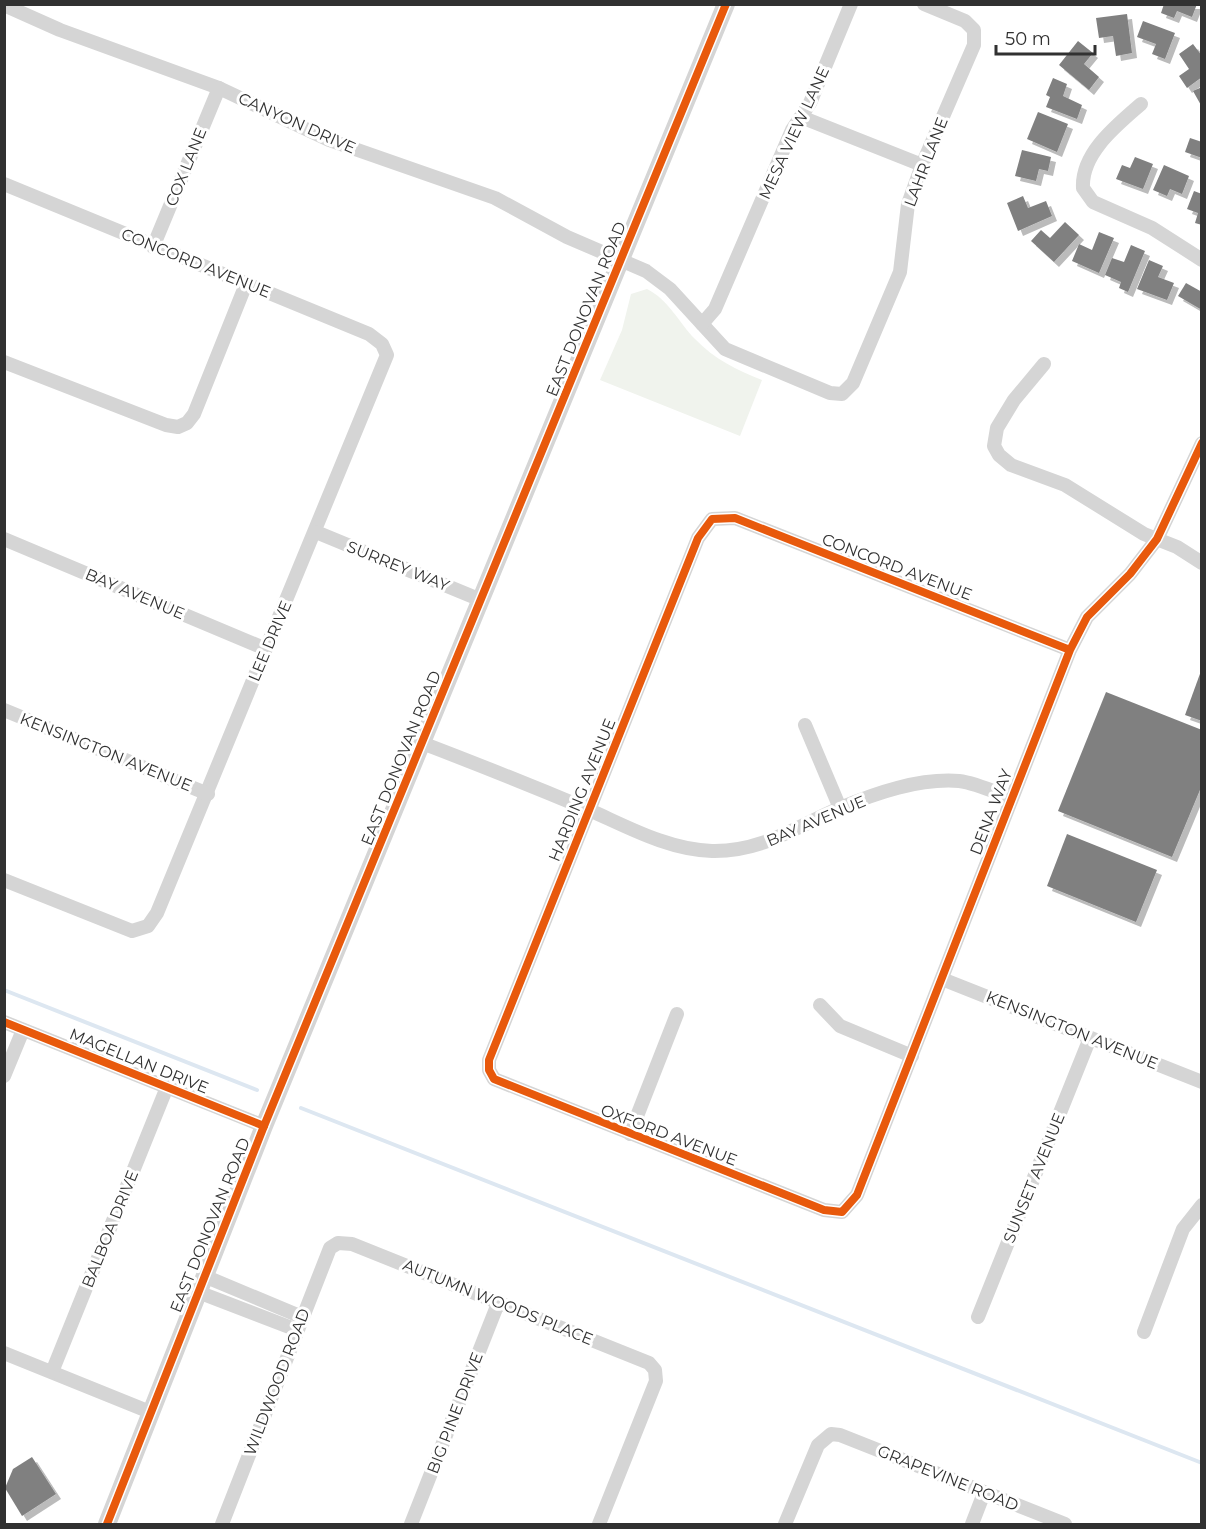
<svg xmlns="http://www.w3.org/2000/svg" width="1206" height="1529" viewBox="0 0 1206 1529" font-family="Montserrat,sans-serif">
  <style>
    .green { fill: #f0f3ed }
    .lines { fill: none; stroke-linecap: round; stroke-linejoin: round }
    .stream { stroke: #dde7f1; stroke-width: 4 }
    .building { fill: #808080; filter: url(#shadow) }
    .minor { stroke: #d5d5d5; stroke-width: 14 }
    .tertiary { stroke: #d5d5d5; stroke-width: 18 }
    .cycleway-casing { stroke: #fff; stroke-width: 11 }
    .cycleway { stroke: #e8590c; stroke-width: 8 }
    .labels { text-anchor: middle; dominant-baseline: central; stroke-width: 6; stroke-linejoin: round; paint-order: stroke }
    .street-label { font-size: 16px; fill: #313131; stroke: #fff }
  </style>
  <defs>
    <filter id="shadow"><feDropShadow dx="5" dy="5" stdDeviation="0" flood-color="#0004"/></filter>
  </defs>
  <rect width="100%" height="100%" fill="#fff"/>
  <!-- green -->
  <path class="green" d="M647,289C669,300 679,323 695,339C714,359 737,370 762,380L740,436L600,380L622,330L631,294Z"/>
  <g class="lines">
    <!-- stream -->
    <g class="stream">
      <path d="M4,990L257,1090"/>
      <path d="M301,1108L1202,1463"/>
    </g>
  </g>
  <!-- building -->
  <g class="building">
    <path d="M1164,4H1197L1192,17L1177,11L1174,18L1161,13Z"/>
    <path d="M1127,14L1132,53L1116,56L1113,36L1099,38L1096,18Z"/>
    <path d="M1143,21L1175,33L1165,59L1152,54L1156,44L1137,37Z"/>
    <path d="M1078,41L1093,53L1084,64L1099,77L1089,90L1059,65Z"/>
    <path d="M1193,44L1202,56V77L1187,88L1179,76L1189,69L1179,54Z"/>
    <path d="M1053,78L1067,84L1063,96L1082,105L1077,119L1046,107L1050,97L1046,95Z"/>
    <path d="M1202,87V107L1193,91Z"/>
    <path d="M1038,112L1068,124L1057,152L1027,139Z"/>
    <path d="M1190,138L1202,142V158L1185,152Z"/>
    <path d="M1022,150L1051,157L1048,171L1039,169L1036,181L1015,176Z"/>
    <path d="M1135,157L1153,164L1143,189L1116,179L1122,165L1130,168Z"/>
    <path d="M1164,165L1189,176L1182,194L1170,189L1167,196L1153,190Z"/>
    <path d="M1194,191L1202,194V225L1195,223L1198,213L1187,209Z"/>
    <path d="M1023,196L1028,208L1046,201L1052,216L1018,231L1007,203Z"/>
    <path d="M1065,222L1079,235L1054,262L1031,241L1041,230L1050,238Z"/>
    <path d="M1099,232L1114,238L1099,273L1072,261L1079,244L1092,250Z"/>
    <path d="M1131,245L1145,251L1128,292L1119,288L1121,282L1105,275L1112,258L1124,262Z"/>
    <path d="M1149,260L1163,266L1158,277L1174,283L1167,300L1137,289Z"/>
    <path d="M1186,283L1202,292V310L1178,296Z"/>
    <path d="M1201,671L1202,672V721L1185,715Z"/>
    <path d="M1106,692L1202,730V785L1172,857L1058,811Z"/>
    <path d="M1067,834L1157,870L1136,922L1047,886Z"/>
    <path d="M32,1457L56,1494L22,1516L5,1488L13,1469Z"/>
  </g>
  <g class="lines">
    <!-- minor -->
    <g class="minor">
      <path d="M4,5L60,30L219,88L329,140L495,198L567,237L646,271L670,289L725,349L830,393L842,394L853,383L900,272L908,204L922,165L974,45V30L965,21L924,4"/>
      <path d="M1141,104C1117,125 1081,153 1083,188L1093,202L1152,228L1202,260"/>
      <path d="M801,117L922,165"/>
      <path d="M4,184L369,334L382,344L387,355L157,913L148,926L132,931L4,880"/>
      <path d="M153,247L219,88"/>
      <path d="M702,324L715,309L792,130L810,103L851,4"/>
      <path d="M4,362L166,425L178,427L187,423L194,414L246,284"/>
      <path d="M1044,364L1014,400L997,428L994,446L999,455L1011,465L1065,485L1144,534L1177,547L1202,563"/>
      <path d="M316,532L481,600"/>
      <path d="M4,539L266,649"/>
      <path d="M1070,650L735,518L712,519L698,538L489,1060V1070L494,1079L824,1210L842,1212L857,1195L1070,650L1087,617L1130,574L1157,539L1202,443"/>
      <path d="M4,710L208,794"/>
      <path d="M805,725L840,808"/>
      <path d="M422,743C477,764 532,786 587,809C626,826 668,850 712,851C761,852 796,827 840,808C876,793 919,778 959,781C976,783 995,792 1011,798"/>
      <path d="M942,979L1202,1082"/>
      <path d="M820,1005L840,1026L912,1056"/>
      <path d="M4,1022L264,1126"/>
      <path d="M4,1076L23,1030"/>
      <path d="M630,1134L677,1014"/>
      <path d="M204,1276L302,1317"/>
      <path d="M198,1292L297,1330"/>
      <path d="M978,1317L1090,1038"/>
      <path d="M1144,1332L1183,1229L1202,1205"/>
      <path d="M4,1353L150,1412"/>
      <path d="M52,1372L167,1087"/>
      <path d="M222,1524L330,1248L338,1243L352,1244L649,1363L655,1370L656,1381L599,1524"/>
      <path d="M411,1524L499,1301"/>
      <path d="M785,1524L818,1445L831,1434L840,1435L1065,1524"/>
      <path d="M972,1524L984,1493"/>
    </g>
    <!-- tertiary -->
    <path class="tertiary" d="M107,1524L264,1126L726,4"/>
    <defs>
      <g id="cycleway">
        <path d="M1070,650L735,518L712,519L698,538L489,1060V1070L494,1079L824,1210L842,1212L857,1195L1070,650L1087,617L1130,574L1157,539L1202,443"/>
        <path d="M4,1022L264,1126"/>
        <path d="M107,1524L264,1126L726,4"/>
      </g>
    </defs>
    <!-- cycleway casing -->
    <use href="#cycleway" class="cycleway-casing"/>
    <!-- cycleway -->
    <use href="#cycleway" class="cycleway"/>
  </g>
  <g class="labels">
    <!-- street labels -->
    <g class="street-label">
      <text transform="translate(297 123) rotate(24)">CANYON DRIVE</text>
      <text transform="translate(794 133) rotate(-65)">MESA VIEW LANE</text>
      <text transform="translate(926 162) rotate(-69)">LAHR LANE</text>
      <text transform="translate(186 167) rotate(-68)">COX LANE</text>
      <text transform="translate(196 263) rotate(22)">CONCORD AVENUE</text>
      <text transform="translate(586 309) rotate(-68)">EAST DONOVAN ROAD</text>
      <text transform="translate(398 566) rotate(22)">SURREY WAY</text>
      <text transform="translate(897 567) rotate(21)">CONCORD AVENUE</text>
      <text transform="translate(135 594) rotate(23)">BAY AVENUE</text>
      <text transform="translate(270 641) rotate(-67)">LEE DRIVE</text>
      <text transform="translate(106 752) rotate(22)">KENSINGTON AVENUE</text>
      <text transform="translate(401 758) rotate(-68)">EAST DONOVAN ROAD</text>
      <text transform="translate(582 790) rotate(-68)">HARDING AVENUE</text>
      <text transform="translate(991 812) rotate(-69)">DENA WAY</text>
      <text transform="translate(816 821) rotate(-23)">BAY AVENUE</text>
      <text transform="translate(1072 1030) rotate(22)">KENSINGTON AVENUE</text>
      <text transform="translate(139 1061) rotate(22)">MAGELLAN DRIVE</text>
      <text transform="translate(669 1135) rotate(21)">OXFORD AVENUE</text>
      <text transform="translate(1034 1178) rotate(-68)">SUNSET AVENUE</text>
      <text transform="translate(210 1225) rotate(-68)">EAST DONOVAN ROAD</text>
      <text transform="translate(110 1229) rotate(-68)">BALBOA DRIVE</text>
      <text transform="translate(498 1302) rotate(22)">AUTUMN WOODS PLACE</text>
      <text transform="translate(277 1382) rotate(-69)">WILDWOOD ROAD</text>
      <text transform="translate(455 1413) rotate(-69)">BIG PINE DRIVE</text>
      <text transform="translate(948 1478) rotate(22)">GRAPEVINE ROAD</text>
    </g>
  </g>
  <!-- border -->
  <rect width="1206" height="1529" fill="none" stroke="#313131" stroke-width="12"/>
  <!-- scale -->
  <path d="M996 45v9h99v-9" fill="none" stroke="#313131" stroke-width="3"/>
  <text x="1005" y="45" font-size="18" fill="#313131" stroke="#ffffff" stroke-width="4.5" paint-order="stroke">50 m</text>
</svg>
